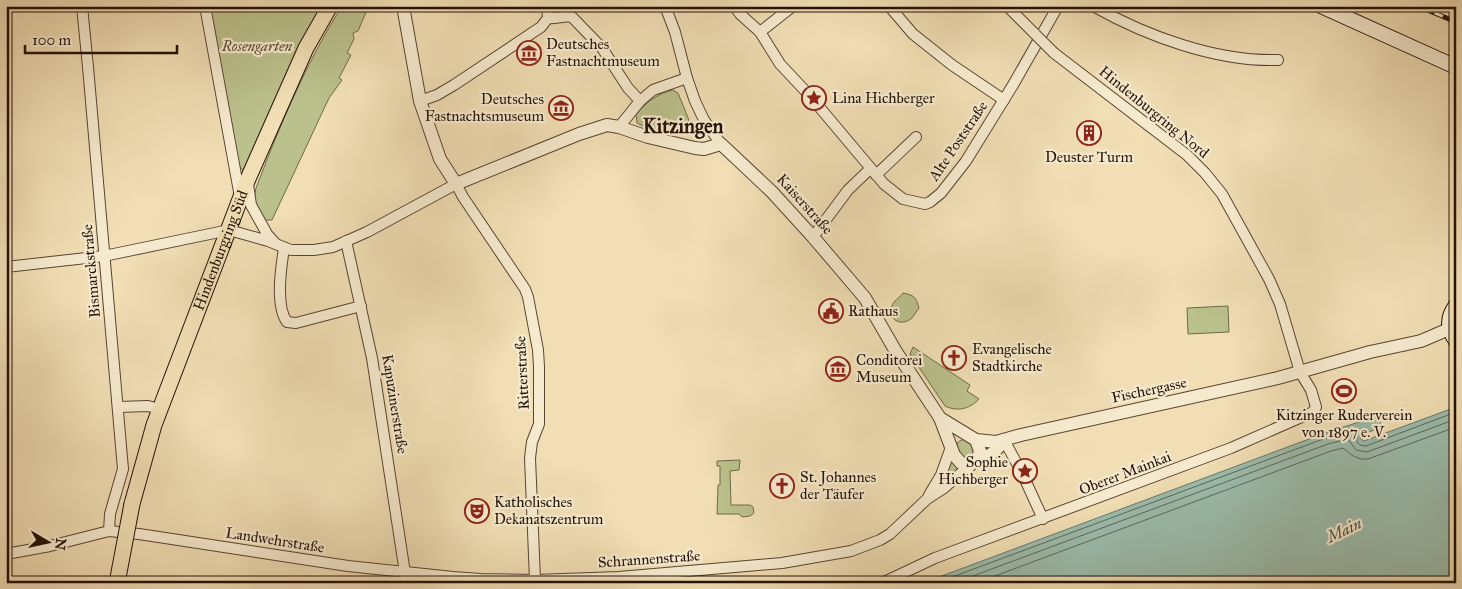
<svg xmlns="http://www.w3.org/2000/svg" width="1462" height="589" viewBox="0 0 1462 589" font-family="'IM FELL Great Primer',serif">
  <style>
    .green { fill: #bbc18c; stroke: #70694a }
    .water { fill: #9bbcac; stroke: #6b786a }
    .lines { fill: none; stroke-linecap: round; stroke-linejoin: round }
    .shore { stroke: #60665a; stroke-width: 1 }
    .minor-casing { stroke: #574432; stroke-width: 12 }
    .tertiary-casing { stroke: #574432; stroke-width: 14 }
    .secondary-casing { stroke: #241107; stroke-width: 16 }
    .primary-casing { stroke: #241107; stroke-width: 17 }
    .minor { stroke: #f6eace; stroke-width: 10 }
    .tertiary { stroke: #f6eace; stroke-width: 12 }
    .secondary { stroke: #f6eace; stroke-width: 14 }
    .primary { stroke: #f1deb4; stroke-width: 15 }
    .rail-casing { stroke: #241107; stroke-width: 5 }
    .rail { stroke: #f6eace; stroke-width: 3; stroke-dasharray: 9; stroke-linecap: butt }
    .minor-bridge-casing { stroke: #574432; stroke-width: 12; stroke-linecap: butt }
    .primary-bridge-casing { stroke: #241107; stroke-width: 17; stroke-linecap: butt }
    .minor-bridge { stroke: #f6eace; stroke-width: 10 }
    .primary-bridge { stroke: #f1deb4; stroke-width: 15 }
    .labels { text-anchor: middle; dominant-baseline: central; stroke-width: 4.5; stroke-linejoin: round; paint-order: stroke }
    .poi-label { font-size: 15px; fill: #241107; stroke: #f6eace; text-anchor: start }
    .park-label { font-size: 15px; font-style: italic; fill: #594f36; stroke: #f6eace }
    .street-label { font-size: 15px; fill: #241107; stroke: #f6eace }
    .water-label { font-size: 16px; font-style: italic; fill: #4e4d41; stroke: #f6eace }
    .district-label { font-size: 20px; font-weight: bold; fill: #241107; stroke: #f6eace }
  </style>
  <rect width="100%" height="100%" fill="#f1deb4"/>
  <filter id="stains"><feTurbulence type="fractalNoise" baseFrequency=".004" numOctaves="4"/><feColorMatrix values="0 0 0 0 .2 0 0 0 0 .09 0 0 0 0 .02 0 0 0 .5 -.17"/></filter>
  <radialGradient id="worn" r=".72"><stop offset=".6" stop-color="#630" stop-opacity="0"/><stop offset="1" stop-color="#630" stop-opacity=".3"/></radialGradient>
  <!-- green -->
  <g class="green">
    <path d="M209,6H322C293,59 269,112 246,167L243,170L239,166Z"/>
    <path d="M342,6H377L366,12L358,31L353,33L354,39L347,53L351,55L339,78L342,80L329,98L272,220H262C256,209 253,200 256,188C280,125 306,63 342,6Z"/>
    <path d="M673,90L678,93L689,120L684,132L678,134L641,125L637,123L636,115C645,103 658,93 673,90Z"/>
    <path d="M903,293C914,295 916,297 919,308C917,311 914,315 912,318C899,329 884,316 894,302C897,299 901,296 903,293Z"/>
    <path d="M1228,306L1229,332L1188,334L1187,308Z"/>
    <path d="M913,347L970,385L967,391L979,399C970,409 957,412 945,406L910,354Z"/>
    <path d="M964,439L974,443L973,457L965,460L956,447L958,442Z"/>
    <path d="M948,459L961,467L943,484H940Z"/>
    <path d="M740,460L739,470L730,471L731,505H750L753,507L754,513L750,516L742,517L739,514H717L718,485H720V466H717V461Z"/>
  </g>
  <!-- water -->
  <path class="water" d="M1456,407V583H923L1325,433L1378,416L1382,427L1361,435L1360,438L1364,441Z"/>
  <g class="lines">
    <!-- shore -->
    <g class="shore">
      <path d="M936,583L1326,438L1355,430L1357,432V442L1360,445L1366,446L1456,412"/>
      <path d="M954,583L1328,444L1348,439L1356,450L1367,452L1456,419"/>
      <path d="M976,583L1331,451L1343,448C1351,455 1357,460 1368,459L1456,427"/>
    </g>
    <defs>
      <g id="minor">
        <path d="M82,6L88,67L123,469L110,514L109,531"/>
        <path d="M205,6L240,197"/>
        <path d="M665,6L675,32L687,78L695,101L704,120L721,144"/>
        <path d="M734,6L740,14L760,32L780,64L810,96L884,184L903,199L925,204L930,202L941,193L966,161L1013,85L1058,6"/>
        <path d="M889,6L913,34L952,65L1004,100"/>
        <path d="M1007,6L1035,34"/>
        <path d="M1093,6C1146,36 1217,62 1278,60"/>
        <path d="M548,18C557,19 565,15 572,17L602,48L628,88L640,101"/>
        <path d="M760,32L793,6"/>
        <path d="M420,101L437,95L454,85L541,27L548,18L547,6"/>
        <path d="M619,127L640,101L653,90L687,78"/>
        <path d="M876,175L916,137"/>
        <path d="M248,184L251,205L267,234L276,244"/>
        <path d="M813,237L848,190L870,169"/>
        <path d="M346,241L372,358L405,573"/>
        <path d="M284,248C281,267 275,306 287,322L296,323L361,306"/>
        <path d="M6,267L104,256L229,230L268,241L291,250H314L333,247L367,232L456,184L463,197L525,289L528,297L538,350L539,367V424L532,442L530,458L535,580"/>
        <path d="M119,407L148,406L159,409"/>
        <path d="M1004,440L1022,473L1043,519"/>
        <path d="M929,495L941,475L951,447"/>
        <path d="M6,554L50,546L109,531L139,534L348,566L453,577L481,579L535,580L619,577L782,563L851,551L880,540L890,534L927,499L944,488L969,466"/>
        <path d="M882,583L935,558L1231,448L1313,412L1316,407L1311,390L1300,372L1280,304L1269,279L1222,194L1205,173L1187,155L1054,53"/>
      </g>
      <g id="tertiary">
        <path d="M403,6L420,101L440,159L456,184L579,134L607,125L619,127L648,137L695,148L704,149L721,144L772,192L813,237L865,298L895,350L940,418L954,455L961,463L969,466L978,458L980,451L976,440"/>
        <path d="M940,418L976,440L996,442L1021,435L1278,378L1370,352L1421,341L1449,329"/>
        <path d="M975,461C989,457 996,452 1004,440"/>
      </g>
      <g id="secondary">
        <path d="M1321,6L1456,67"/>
        <path d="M1456,305C1447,317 1447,329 1456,341"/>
      </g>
      <g id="primary">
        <path id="s1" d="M132,504L154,425L247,181L306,48L330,6"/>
      </g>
    </defs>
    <!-- minor casing -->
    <use href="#minor" class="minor-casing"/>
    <!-- tertiary casing -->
    <use href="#tertiary" class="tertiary-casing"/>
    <!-- secondary casing -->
    <use href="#secondary" class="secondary-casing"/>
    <!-- primary casing -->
    <use href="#primary" class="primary-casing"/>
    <!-- minor -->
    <use href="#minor" class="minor"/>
    <!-- tertiary -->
    <use href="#tertiary" class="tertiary"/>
    <!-- secondary -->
    <use href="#secondary" class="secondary"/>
    <!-- primary -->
    <use href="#primary" class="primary"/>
    <defs>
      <path id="rail" d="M1418,6L1456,22"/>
    </defs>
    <!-- rail casing -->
    <use href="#rail" class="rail-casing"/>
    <!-- rail -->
    <use href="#rail" class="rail"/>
    <defs>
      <path id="minor-bridge" d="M1035,34L1054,53"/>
      <path id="primary-bridge" d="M117,583L132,504"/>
    </defs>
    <!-- minor-bridge casing -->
    <use href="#minor-bridge" class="minor-bridge-casing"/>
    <!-- primary-bridge casing -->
    <use href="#primary-bridge" class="primary-bridge-casing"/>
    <!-- minor-bridge -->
    <use href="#minor-bridge" class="minor-bridge"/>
    <!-- primary-bridge -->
    <use href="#primary-bridge" class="primary-bridge"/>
  </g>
  <!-- icons -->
  <defs>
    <symbol id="museum-ring" viewBox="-11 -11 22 22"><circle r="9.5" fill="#f6eace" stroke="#8f2418" stroke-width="1.5"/><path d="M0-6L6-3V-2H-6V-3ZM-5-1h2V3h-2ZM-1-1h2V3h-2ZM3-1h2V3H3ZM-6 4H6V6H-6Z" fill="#8f2418"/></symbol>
    <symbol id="sight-ring" viewBox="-11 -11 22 22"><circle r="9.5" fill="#f6eace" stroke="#8f2418" stroke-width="1.5"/><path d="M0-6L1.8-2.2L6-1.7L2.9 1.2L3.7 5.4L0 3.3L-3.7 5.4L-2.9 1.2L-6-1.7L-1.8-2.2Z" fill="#8f2418"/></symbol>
    <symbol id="building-ring" viewBox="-11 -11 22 22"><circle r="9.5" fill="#f6eace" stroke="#8f2418" stroke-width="1.5"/><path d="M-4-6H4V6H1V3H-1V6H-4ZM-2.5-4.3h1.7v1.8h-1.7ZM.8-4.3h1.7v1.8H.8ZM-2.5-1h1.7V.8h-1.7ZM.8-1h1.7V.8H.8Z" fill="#8f2418"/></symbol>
    <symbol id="civic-ring" viewBox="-11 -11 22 22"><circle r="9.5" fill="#f6eace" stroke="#8f2418" stroke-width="1.5"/><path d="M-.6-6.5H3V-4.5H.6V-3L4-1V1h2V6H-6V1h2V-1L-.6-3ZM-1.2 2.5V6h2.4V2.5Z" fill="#8f2418"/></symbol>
    <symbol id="church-ring" viewBox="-11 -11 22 22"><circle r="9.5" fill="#f6eace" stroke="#8f2418" stroke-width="1.5"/><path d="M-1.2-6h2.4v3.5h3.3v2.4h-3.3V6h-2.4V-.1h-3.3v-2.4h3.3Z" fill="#8f2418"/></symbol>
    <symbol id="stadium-ring" viewBox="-11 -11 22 22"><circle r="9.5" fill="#f6eace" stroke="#8f2418" stroke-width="1.5"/><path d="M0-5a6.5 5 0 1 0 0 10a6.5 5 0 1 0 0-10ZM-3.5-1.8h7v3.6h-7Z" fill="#8f2418"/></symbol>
    <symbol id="theatre-ring" viewBox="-11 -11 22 22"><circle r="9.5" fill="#f6eace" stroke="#8f2418" stroke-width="1.5"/><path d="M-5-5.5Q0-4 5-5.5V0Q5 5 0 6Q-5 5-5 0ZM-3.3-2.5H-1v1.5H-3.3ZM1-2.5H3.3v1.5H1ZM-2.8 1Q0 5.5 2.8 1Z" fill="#8f2418"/></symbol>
  </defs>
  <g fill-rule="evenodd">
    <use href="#museum-ring" x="515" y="39" width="28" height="28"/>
    <use href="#sight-ring" x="800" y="84" width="28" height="28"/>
    <use href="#museum-ring" x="547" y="94" width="28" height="28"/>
    <use href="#building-ring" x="1075" y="119" width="28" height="28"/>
    <use href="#civic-ring" x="817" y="297" width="28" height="28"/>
    <use href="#church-ring" x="940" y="344" width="28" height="28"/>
    <use href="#museum-ring" x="824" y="355" width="28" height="28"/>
    <use href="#stadium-ring" x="1330" y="377" width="28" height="28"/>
    <use href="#sight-ring" x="1011" y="457" width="28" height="28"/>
    <use href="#church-ring" x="768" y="472" width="28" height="28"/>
    <use href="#theatre-ring" x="463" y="497" width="28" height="28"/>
  </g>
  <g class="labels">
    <!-- poi labels -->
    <g class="poi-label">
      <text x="546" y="44">Deutsches<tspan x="546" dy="17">Fastnachtmuseum</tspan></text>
      <text x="832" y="98">Lina Hichberger</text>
      <text x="544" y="99" text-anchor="end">Deutsches<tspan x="544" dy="17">Fastnachtsmuseum</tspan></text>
      <text x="1089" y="157" text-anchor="middle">Deuster Turm</text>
      <text x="848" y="311">Rathaus</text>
      <text x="972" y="349">Evangelische<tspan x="972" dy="17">Stadtkirche</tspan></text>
      <text x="856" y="360">Conditorei<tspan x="856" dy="17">Museum</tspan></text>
      <text x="1344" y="415" text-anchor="middle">Kitzinger Ruderverein<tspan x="1344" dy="17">von 1897 e. V.</tspan></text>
      <text x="1008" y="462" text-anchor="end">Sophie<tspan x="1008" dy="17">Hichberger</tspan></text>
      <text x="800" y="477">St. Johannes<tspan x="800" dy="17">der Täufer</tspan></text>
      <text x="494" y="502">Katholisches<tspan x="494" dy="17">Dekanatszentrum</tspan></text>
    </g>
    <!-- park labels -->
    <g class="park-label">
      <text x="257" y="46">Rosengarten</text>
    </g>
    <!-- street labels -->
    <g class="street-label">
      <text transform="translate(1154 112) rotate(39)">Hindenburgring Nord</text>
      <text transform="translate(958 141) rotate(-56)">Alte Poststraße</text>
      <text transform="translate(805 204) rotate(48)">Kaiserstraße</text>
      <text stroke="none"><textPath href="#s1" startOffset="269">Hindenburgring Süd</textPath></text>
      <text transform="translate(91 271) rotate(-95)">Bismarckstraße</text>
      <text transform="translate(522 373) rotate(-93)">Ritterstraße</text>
      <text transform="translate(1149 390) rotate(-12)">Fischergasse</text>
      <text transform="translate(395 404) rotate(81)">Kapuzinerstraße</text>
      <text transform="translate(1125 473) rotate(-21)">Oberer Mainkai</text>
      <text transform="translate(275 540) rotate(9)">Landwehrstraße</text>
      <text transform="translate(649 559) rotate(-4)">Schrannenstraße</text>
    </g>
    <!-- water labels -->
    <g class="water-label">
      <text transform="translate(1344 530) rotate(-25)">Main</text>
    </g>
    <!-- district labels -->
    <g class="district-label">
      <text x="683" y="126">Kitzingen</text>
    </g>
  </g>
  <!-- margin -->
  <rect width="1462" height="589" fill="none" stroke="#f1deb4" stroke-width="25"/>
  <rect x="8" y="8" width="1447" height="574" fill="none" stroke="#241107" stroke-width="2.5"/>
  <rect x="12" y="12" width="1437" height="564" fill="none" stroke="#241107"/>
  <!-- north arrow -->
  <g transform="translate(48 542) rotate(99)" stroke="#f6eace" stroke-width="4" paint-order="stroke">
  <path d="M0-4L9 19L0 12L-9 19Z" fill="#241107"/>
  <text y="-8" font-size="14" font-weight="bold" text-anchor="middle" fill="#241107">N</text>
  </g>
  <!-- scale -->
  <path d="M25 45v8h152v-8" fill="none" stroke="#241107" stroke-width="2.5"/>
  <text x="32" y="45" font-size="15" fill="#241107" stroke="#f6eace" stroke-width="4" paint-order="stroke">100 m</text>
  <rect width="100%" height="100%" filter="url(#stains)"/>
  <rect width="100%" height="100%" fill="url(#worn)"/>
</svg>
